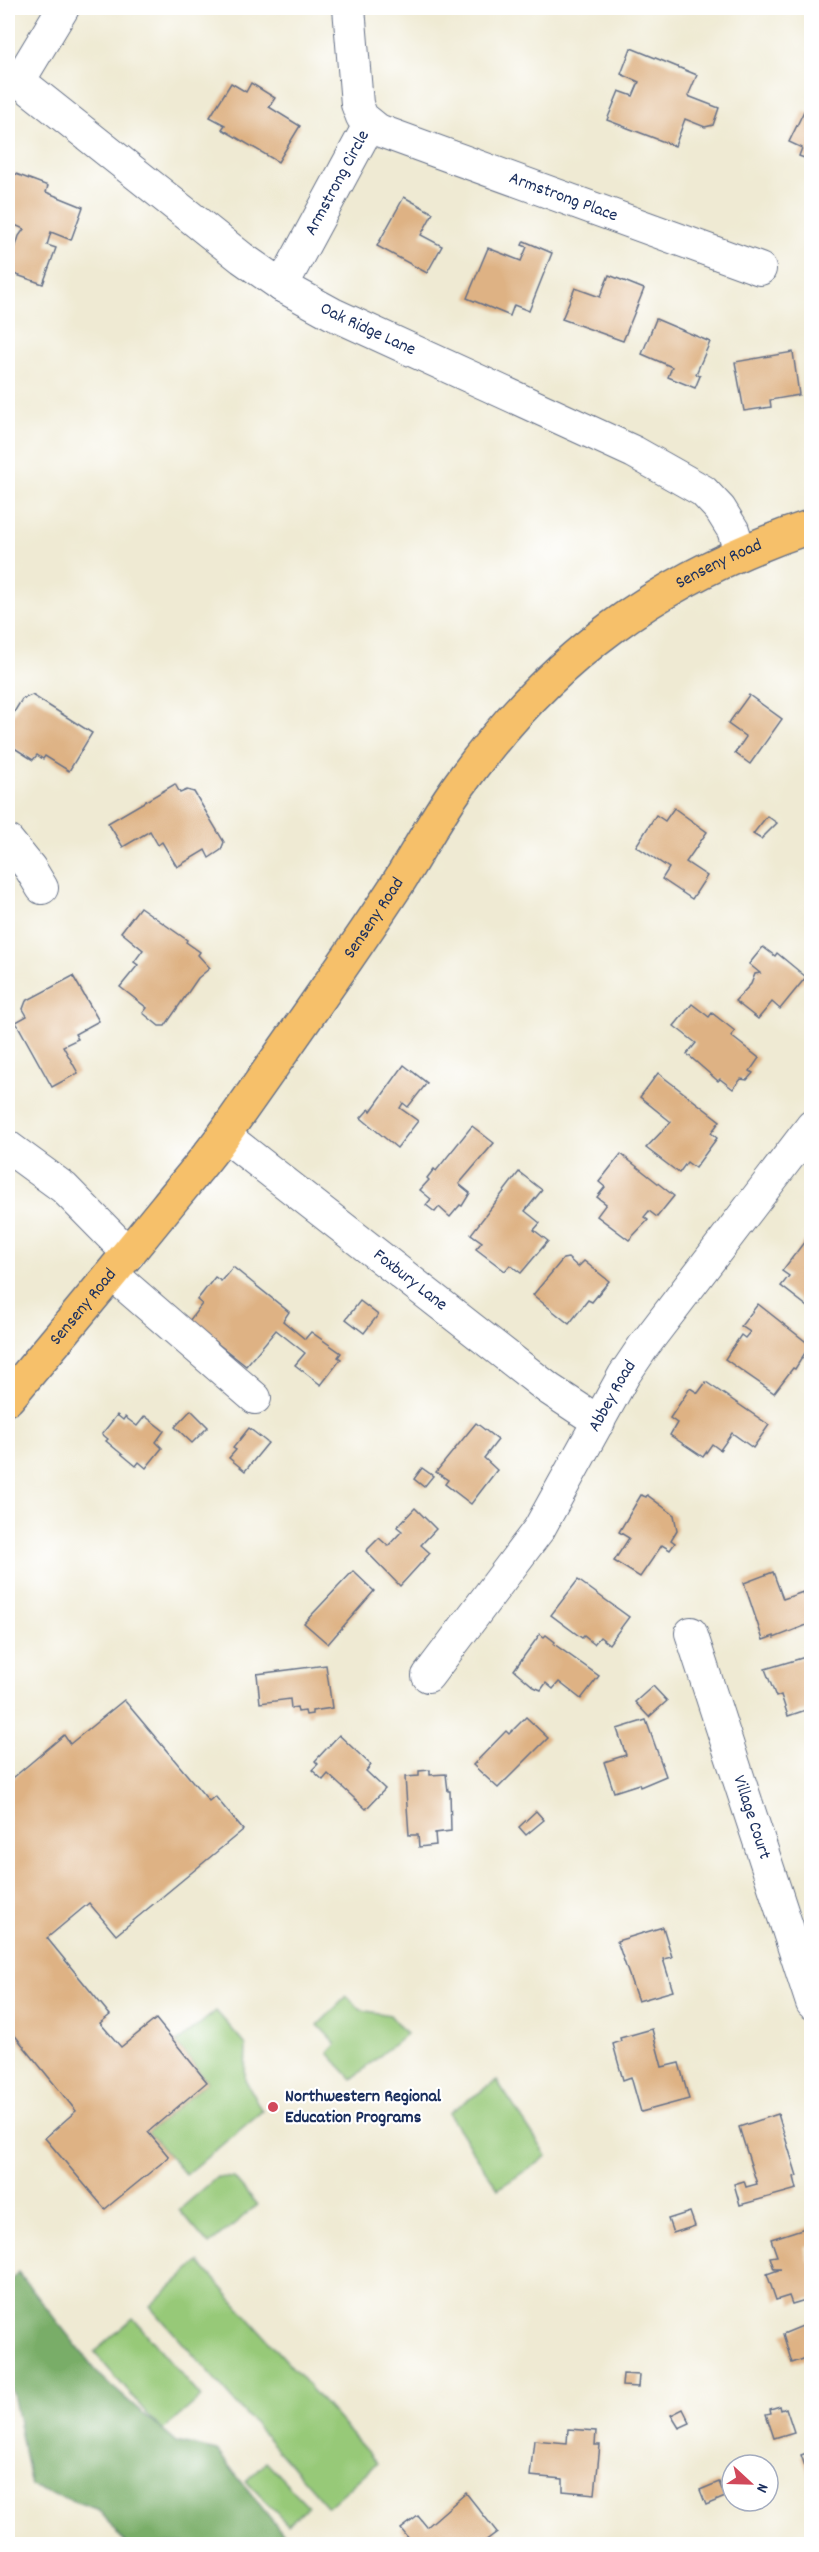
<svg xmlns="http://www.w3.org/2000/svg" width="819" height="2552" viewBox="0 0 819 2552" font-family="Dekko,sans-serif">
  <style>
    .green { fill: #97c978; stroke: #597c6b; stroke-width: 1.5 }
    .forest { fill: #79ad68; stroke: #4a6e63; stroke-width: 1.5 }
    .building { fill: #deb284 }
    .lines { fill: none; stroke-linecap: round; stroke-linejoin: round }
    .minor-casing { stroke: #657087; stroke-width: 34 }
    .major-casing { stroke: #657087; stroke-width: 36 }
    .minor { stroke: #fff; stroke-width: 32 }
    .major { stroke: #f6c06b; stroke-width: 33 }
    .poi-dot { fill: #d1495b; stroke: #fff; stroke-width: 2 }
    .labels { text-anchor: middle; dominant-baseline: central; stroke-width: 4.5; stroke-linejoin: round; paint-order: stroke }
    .street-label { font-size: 18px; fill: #1b2f5e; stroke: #fff }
    .poi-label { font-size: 18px; font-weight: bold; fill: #1b2f5e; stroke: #fff; text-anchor: start }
  </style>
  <rect width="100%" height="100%" fill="#fff"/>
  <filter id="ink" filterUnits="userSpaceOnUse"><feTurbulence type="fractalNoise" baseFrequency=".0167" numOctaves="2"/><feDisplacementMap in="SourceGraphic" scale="12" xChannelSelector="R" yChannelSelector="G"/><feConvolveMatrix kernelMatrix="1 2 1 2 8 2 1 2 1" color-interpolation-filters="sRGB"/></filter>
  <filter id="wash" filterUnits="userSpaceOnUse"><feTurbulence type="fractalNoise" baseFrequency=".008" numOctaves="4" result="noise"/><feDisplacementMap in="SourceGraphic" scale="24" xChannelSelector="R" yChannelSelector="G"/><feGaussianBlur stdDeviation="1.35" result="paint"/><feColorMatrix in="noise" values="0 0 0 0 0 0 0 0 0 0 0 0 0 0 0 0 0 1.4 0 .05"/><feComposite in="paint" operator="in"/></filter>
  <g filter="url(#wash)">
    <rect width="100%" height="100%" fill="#efead3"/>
    <!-- green -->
    <g class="green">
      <path d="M347,1996L361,2010L390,2015L406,2034L352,2079L328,2053L336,2044L318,2025Z"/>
      <path d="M216,2011L246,2045L245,2080L262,2111L186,2175L148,2132L207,2082L176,2043Z"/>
      <path d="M497,2081L547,2156L498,2189L448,2113Z"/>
      <path d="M217,2177L234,2178L257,2205L209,2245L179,2210Z"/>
      <path d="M199,2262L377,2463L328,2507L150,2306Z"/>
      <path d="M133,2318L201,2397L162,2431L94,2352Z"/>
      <path d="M266,2462L308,2506L288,2525L246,2481Z"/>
    </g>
    <!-- forest -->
    <path class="forest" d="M18,2272L101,2377L176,2442L217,2451L291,2544H126L99,2510L31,2486L13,2393L8,2386V2284Z"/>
    <g id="blocks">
      <!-- building -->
      <g class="building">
        <path d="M631,48L697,75L688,96L719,108L713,125L705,127L685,119L675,146L607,120L619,91L633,96L639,82L621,74Z"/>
        <path d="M231,83L246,92L251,83L275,98L269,107L300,126L278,162L222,129L225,125L210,117Z"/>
        <path d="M804,111L812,115V161L799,156L802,148L789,142Z"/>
        <path d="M8,171L48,186L46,192L83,207L71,240L51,232L47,245L56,248L43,284L8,272L19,236L24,229L8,222Z"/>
        <path d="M404,197L433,213L421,235L442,246L427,273L377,246Z"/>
        <path d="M524,241L552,253L529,311L514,305L510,316L467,298L488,248L521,261L527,247L522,245Z"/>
        <path d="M609,275L644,289L623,341L562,319L575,288L600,297Z"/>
        <path d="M656,319L710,342L696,374L700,376L695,388L668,377L672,367L642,354Z"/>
        <path d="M793,352L799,395L770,400L771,407L744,411L735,362Z"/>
        <path d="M32,695L92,733L69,771L45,756L43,759L37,755L33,760L8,744V722L22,699Z"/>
        <path d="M749,695L782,719L750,764L735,753L746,737L728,724Z"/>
        <path d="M175,784L180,793L187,790L194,792L224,842L221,850L209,858L205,850L177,867L162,842L158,845L150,831L123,847L108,823Z"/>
        <path d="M674,808L707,832L686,862L707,876L692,899L662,879L669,868L636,846L656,815L665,821Z"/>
        <path d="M767,816L777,823L761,839L753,834Z"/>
        <path d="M140,907L187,940L186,942L200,952L198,955L210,968L198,978L165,1026H159L143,1013L147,1008L120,987L138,965L134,962L143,950L121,932Z"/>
        <path d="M763,947L775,956L777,953L806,977L780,1009L772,1002L758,1019L735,1001L751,984L755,974L760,973L749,964Z"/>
        <path d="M73,976L99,1021L75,1034L78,1039L63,1046L78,1073L52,1087L16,1022L27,1016L23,1009L26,1001Z"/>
        <path d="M692,1004L709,1017L712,1013L735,1031L731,1036L759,1058L750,1071L753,1073L747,1080L741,1079L733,1089L720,1079L718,1081L687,1054L696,1043L674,1026Z"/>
        <path d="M404,1065L427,1083L408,1107L403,1103L400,1108L418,1121L397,1148L361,1118L369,1109L371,1111Z"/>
        <path d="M658,1073L720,1121L711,1133L717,1138L695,1168L687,1162L679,1173L646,1148L671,1122L640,1097Z"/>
        <path d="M472,1126L494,1143L459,1184L470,1193L462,1206L460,1205L450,1217L439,1207L435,1212L426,1205L431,1199L420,1190L429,1180L427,1178L434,1169L436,1171Z"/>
        <path d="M621,1154L674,1196L657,1217L649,1211L644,1217L648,1220L629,1240L597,1216L606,1204L597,1197L605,1187L599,1182Z"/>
        <path d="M519,1172L542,1190L525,1211L540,1223L534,1230L548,1241L521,1273L510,1265L505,1271L476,1249L482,1242L471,1234Z"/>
        <path d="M805,1241L812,1246V1310L781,1286L789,1276L782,1271Z"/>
        <path d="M568,1258L578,1267L584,1261L609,1281L592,1302L588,1300L569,1324L533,1295L563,1259Z"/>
        <path d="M233,1267L289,1312L283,1321L305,1339L311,1332L341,1353L338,1357L341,1359L321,1385L295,1365L305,1353L276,1330L246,1366L189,1321L202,1304L197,1300L215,1277L221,1281Z"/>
        <path d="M360,1301L378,1315L364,1333L346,1319Z"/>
        <path d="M758,1304L810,1345L795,1369L793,1368L774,1393L725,1359L741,1335L745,1338L750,1332L741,1326Z"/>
        <path d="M706,1382L769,1425L753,1448L732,1433L720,1450L712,1444L703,1457L670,1435L677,1423L670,1418L690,1388L698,1393Z"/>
        <path d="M191,1410L208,1427L192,1443L175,1427Z"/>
        <path d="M117,1415L123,1420L125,1417L137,1426L145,1416L164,1431L156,1442L162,1448L146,1468L139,1462L136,1466L106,1441L108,1439L102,1434Z"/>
        <path d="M476,1423L498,1440L484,1458L497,1470L471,1504L445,1484L448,1480L436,1472Z"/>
        <path d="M249,1428L268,1443L245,1471L229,1458L236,1450L233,1448Z"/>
        <path d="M422,1468L433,1476L424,1487L414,1479Z"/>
        <path d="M641,1495L646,1497L647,1495L674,1515L677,1530L671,1540L675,1543L670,1550L662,1545L640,1577L614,1561L629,1538L619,1532Z"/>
        <path d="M415,1508L436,1529L421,1545L430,1553L400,1586L366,1551L379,1538L388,1546L402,1531L397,1527Z"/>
        <path d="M353,1571L374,1591L328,1644L304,1623Z"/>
        <path d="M773,1572L783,1599L803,1592L812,1614V1623L774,1638V1636L763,1640L744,1583Z"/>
        <path d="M578,1580L629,1617L609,1644L600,1637L594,1644L584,1636L582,1638L551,1615Z"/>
        <path d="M540,1634L544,1637L546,1635L555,1642L554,1644L599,1676L581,1699L559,1682L553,1689L546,1683L541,1690L534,1687L514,1670Z"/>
        <path d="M812,1655V1708L788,1716L781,1695L776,1697L765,1669Z"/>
        <path d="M326,1665L332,1708L312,1711V1714L306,1715L305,1711L298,1712L297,1707L291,1708L290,1699L260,1703L257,1674Z"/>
        <path d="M653,1686L667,1701L649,1717L635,1702Z"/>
        <path d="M124,1700L209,1801L215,1796L243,1830L116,1935L89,1903L47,1938L110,2015L100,2023L121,2047L156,2019L207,2082L148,2132L169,2157L105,2209L45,2138L76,2111L8,2027V1782L64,1735L70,1744Z"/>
        <path d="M526,1717L548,1738L498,1788L473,1765L506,1731L509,1734Z"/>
        <path d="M646,1720L666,1776L640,1787L639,1784L614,1792L604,1762L626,1755L617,1729Z"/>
        <path d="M339,1735L371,1765L366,1771L385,1789L366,1809L328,1774L323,1780L312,1770L318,1764L315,1761Z"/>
        <path d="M430,1770V1775L446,1774L448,1791H450L451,1831L435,1833L436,1845L419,1847L418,1835H409L405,1777L419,1776V1771Z"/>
        <path d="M536,1811L544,1820L526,1835L519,1827Z"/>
        <path d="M663,1927L672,1957L663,1959L673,1991L638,2001L617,1941Z"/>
        <path d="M652,2029L662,2067L679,2063L689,2099L641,2112L631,2077L623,2080L613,2044L621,2041L620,2038Z"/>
        <path d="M778,2114L797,2176L794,2177L797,2189L740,2205L734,2184L744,2181L746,2187L757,2184L739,2127Z"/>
        <path d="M690,2212L695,2226L673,2233L668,2219Z"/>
        <path d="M811,2226L812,2245L804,2248L809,2262H812V2298L792,2304L789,2296L776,2300L767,2274L781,2269H774L770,2257L777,2256L771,2239Z"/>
        <path d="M812,2322V2374H811L806,2358L792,2363L783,2334Z"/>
        <path d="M623,2374L639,2375L638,2387L622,2386Z"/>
        <path d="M780,2406L781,2410L786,2408L794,2432L774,2438L766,2414L771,2413L770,2409Z"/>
        <path d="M683,2409L690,2423L679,2428L671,2415Z"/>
        <path d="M568,2429L596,2431L595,2445H600L595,2494L563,2491V2479L530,2476L534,2440L567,2443Z"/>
        <path d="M812,2451V2476L809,2477L801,2455Z"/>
        <path d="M719,2482L725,2497L706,2505L700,2490Z"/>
        <path d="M466,2493L497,2532L481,2544H466L462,2540L456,2544H413L401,2529L418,2516L427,2527Z"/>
      </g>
    </g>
  </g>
  <g filter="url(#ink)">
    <use href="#blocks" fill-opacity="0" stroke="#657087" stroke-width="1.5"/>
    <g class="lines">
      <defs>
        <g id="minor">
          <path id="s1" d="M349,8L357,104L362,117L378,130L760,269"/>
          <path id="s2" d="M8,72L242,258L282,286L333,314L634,452L703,491L720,509L733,530L740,552"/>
          <path d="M19,81L63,8"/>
          <path id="s3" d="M282,286L369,125"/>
          <path d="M8,841L30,868L42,888"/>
          <path id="s4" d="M224,1135L549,1389L599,1422"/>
          <path d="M8,1147L64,1188L129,1254"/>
          <path d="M112,1274L255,1398"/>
          <path id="s5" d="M691,1633L812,2003"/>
          <path id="s6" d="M428,1676L539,1529L624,1375L643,1347L812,1126"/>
        </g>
        <g id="major">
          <path id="s7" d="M8,1398C61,1335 114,1271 166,1207C188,1180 211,1154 230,1126C286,1046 343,967 396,886C417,853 435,819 457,788C549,658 661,576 812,526"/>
        </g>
      </defs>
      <!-- minor casing -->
      <use href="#minor" class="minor-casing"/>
      <!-- major casing -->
      <use href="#major" class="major-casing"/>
      <!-- minor -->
      <use href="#minor" class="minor"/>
      <!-- major -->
      <use href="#major" class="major"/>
    </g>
  </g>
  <!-- markers -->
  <circle class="poi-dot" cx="273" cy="2107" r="6"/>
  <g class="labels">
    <!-- street labels -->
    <g class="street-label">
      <text stroke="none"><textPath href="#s3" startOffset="117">Armstrong Circle</textPath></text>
      <text stroke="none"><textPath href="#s1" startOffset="328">Armstrong Place</textPath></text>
      <text stroke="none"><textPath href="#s2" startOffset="444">Oak Ridge Lane</textPath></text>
      <text stroke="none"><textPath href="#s7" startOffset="1107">Senseny Road</textPath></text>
      <text stroke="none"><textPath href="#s7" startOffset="604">Senseny Road</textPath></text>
      <text stroke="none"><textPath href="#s4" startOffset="236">Foxbury Lane</textPath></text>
      <text stroke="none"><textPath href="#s7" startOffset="118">Senseny Road</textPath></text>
      <text stroke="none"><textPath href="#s6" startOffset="336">Abbey Road</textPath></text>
      <text stroke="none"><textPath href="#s5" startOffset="194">Village Court</textPath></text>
    </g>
    <!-- poi labels -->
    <g class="poi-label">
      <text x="285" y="2097">Northwestern Regional<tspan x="285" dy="21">Education Programs</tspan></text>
    </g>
  </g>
  <!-- margin -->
  <rect width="819" height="2552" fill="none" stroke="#fff" stroke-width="30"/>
  <!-- north arrow -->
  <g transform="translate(750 2483) rotate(112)"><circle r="28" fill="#ffffff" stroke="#a4acbf" stroke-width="1.5"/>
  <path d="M0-4.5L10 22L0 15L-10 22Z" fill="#d1495b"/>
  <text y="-9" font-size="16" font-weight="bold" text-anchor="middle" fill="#1b2f5e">N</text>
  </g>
</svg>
